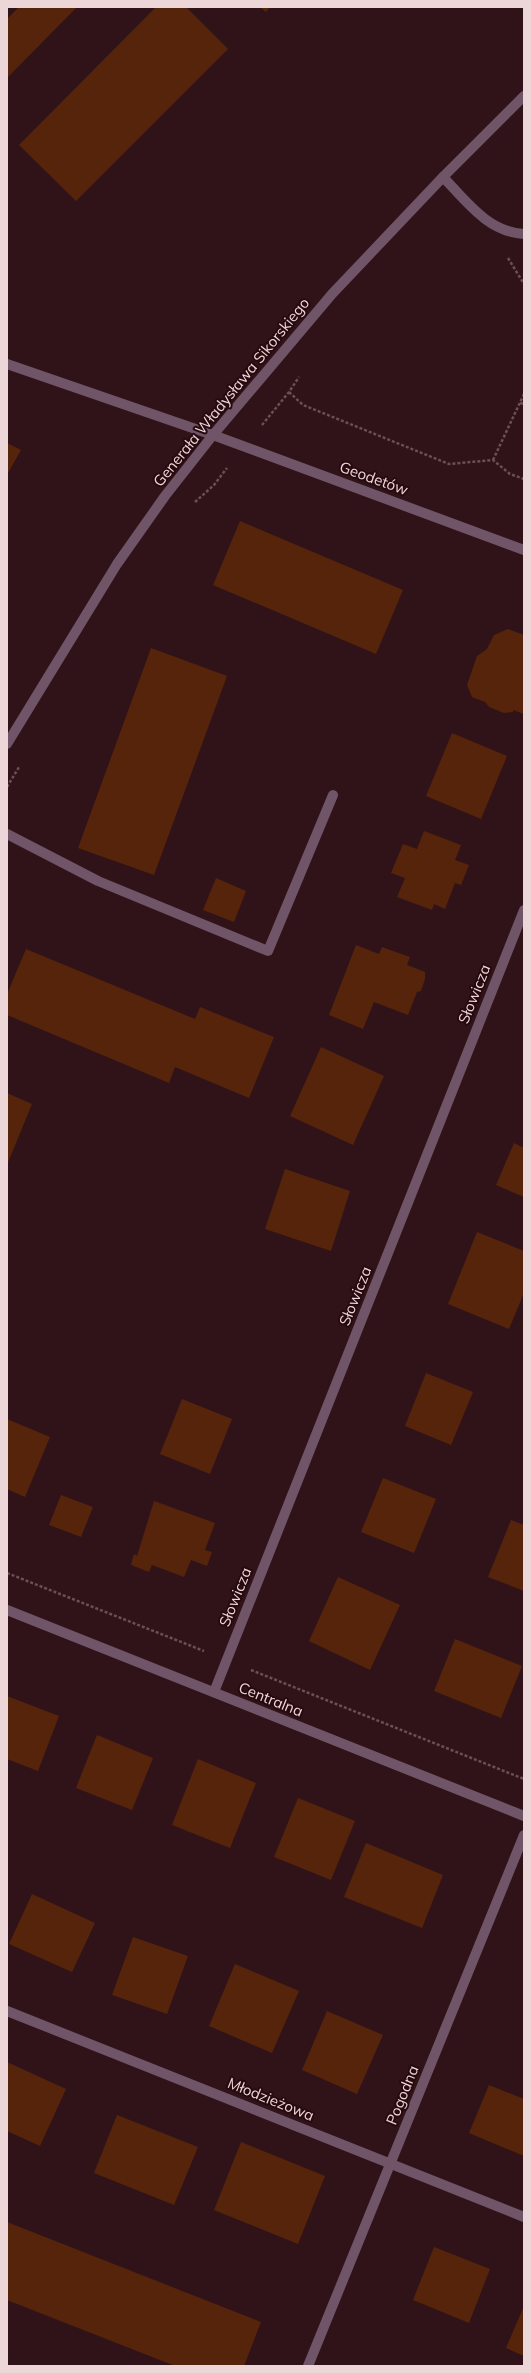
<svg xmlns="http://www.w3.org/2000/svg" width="531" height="2373" viewBox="0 0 531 2373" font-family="Mulish,sans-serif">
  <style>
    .building { fill: #55240b }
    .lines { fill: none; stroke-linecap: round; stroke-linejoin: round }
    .path { stroke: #6a4f53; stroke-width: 2.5; stroke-dasharray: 3 2; stroke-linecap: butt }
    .service { stroke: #705467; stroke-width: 10 }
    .minor { stroke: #705467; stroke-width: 10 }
    .tertiary { stroke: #705467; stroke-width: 10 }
    .labels { text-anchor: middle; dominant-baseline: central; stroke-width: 4; stroke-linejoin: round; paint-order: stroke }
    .street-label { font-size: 15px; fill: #ecd6d8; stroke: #260a0f }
  </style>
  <rect width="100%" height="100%" fill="#301318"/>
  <!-- building -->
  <g class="building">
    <path d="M19,7H77L7,78V19Z"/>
    <path d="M156,7H186L228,49L76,201L19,145Z"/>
    <path d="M260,7H270L266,12Z"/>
    <path d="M7,443L21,450L8,473L7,472Z"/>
    <path d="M240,521L403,590L376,654L213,585Z"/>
    <path d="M508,629L524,635V714L513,710V712L504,713L489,707L485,702L472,697L467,685L477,656L487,649L494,635Z"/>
    <path d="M151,648L227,676L154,875L78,848Z"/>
    <path d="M452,733L507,756L481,819L426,796Z"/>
    <path d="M424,831L461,845L455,860L469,865L461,885L455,883L445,909L434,904L432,910L397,897L405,878L391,873L403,844L417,849Z"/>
    <path d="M216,878L246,891L234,922L203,910Z"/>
    <path d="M356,945L379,954L382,947L410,957L407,965L425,972V979L421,991L417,992L408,1015L374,1002L363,1029L329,1015Z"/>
    <path d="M26,949L195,1019L200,1007L274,1037L249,1098L175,1067L169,1083L7,1015V994Z"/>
    <path d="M321,1047L384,1076L353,1145L290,1116Z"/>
    <path d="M7,1093L32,1104L7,1165Z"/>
    <path d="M514,1143L524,1148V1197L496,1185Z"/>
    <path d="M285,1169L350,1191L331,1251L265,1229Z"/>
    <path d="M477,1232L524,1251V1293L509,1329L448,1304Z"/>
    <path d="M426,1373L473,1392L451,1445L405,1426Z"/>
    <path d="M182,1399L232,1419L210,1474L160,1454Z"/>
    <path d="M7,1419L50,1437L25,1497L7,1489Z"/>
    <path d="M383,1478L436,1499L414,1553L361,1532Z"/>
    <path d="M61,1495L93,1507L81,1537L49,1525Z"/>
    <path d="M154,1501L215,1523L205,1550L212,1552L207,1566L191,1560L184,1577L152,1565L149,1572L131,1565L134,1554L137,1556Z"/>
    <path d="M511,1520L524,1525V1591L488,1577Z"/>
    <path d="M338,1577L400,1605L370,1670L309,1641Z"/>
    <path d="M455,1639L522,1666L501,1718L434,1691Z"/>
    <path d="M7,1696L59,1716L38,1771L7,1759Z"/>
    <path d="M97,1735L153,1758L132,1810L76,1788Z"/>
    <path d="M198,1759L256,1783L230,1848L172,1825Z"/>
    <path d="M298,1798L355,1821L331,1880L274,1857Z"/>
    <path d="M366,1843L443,1875L422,1928L344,1897Z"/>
    <path d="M32,1894L95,1923L72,1972L9,1944Z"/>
    <path d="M133,1937L188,1956L167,2014L112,1995Z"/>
    <path d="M235,1964L299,1991L272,2053L209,2026Z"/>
    <path d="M327,2011L383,2035L357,2094L302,2070Z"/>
    <path d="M7,2062L66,2089L40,2146L7,2131Z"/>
    <path d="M489,2085L524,2099V2156L469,2133Z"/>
    <path d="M117,2115L198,2147L174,2205L94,2173Z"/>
    <path d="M241,2142L325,2176L298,2244L214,2210Z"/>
    <path d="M7,2222L261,2322L244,2366H175L7,2300Z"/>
    <path d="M434,2247L490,2269L469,2323L413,2300Z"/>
    <path d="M524,2306V2356L506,2348Z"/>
  </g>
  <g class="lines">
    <!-- path -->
    <g class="path">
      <path d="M508,258L524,284"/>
      <path d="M289,392L303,405L449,464L493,460L510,474L524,479"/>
      <path d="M520,403L524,404"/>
      <path d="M262,425L289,392L299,377"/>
      <path d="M493,460L524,394"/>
      <path d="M195,502L214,485L227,468"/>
      <path d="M7,787L19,767"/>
      <path d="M7,1573L204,1651"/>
      <path d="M251,1670L524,1779"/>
    </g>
    <!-- service -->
    <g class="service">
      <path d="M443,177C466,201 488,232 524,234"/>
      <path d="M7,834L98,881L268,951L333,795"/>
    </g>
    <!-- minor -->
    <g class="minor">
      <path d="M7,364L213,435L524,550"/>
      <path d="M7,1610L524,1816"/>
      <path d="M214,1692L524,910"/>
      <path d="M7,2011L524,2217"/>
      <path d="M308,2366L524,1835"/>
    </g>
    <!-- tertiary -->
    <path class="tertiary" d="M7,744L117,564L165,496L213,435L332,294L443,177L524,96"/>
  </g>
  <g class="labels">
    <!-- street labels -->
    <g class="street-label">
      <text transform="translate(231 392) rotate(-51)">Generała Władysława Sikorskiego</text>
      <text transform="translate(374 478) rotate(20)">Geodetów</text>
      <text transform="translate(474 994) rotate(-68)">Słowicza</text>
      <text transform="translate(355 1296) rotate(-68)">Słowicza</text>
      <text transform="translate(235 1597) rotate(-68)">Słowicza</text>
      <text transform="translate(271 1699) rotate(22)">Centralna</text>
      <text transform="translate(402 2095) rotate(-68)">Pogodna</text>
      <text transform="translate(271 2099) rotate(22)">Młodzieżowa</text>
    </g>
  </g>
  <!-- border -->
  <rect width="531" height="2373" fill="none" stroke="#ecd6d8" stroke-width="16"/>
</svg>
